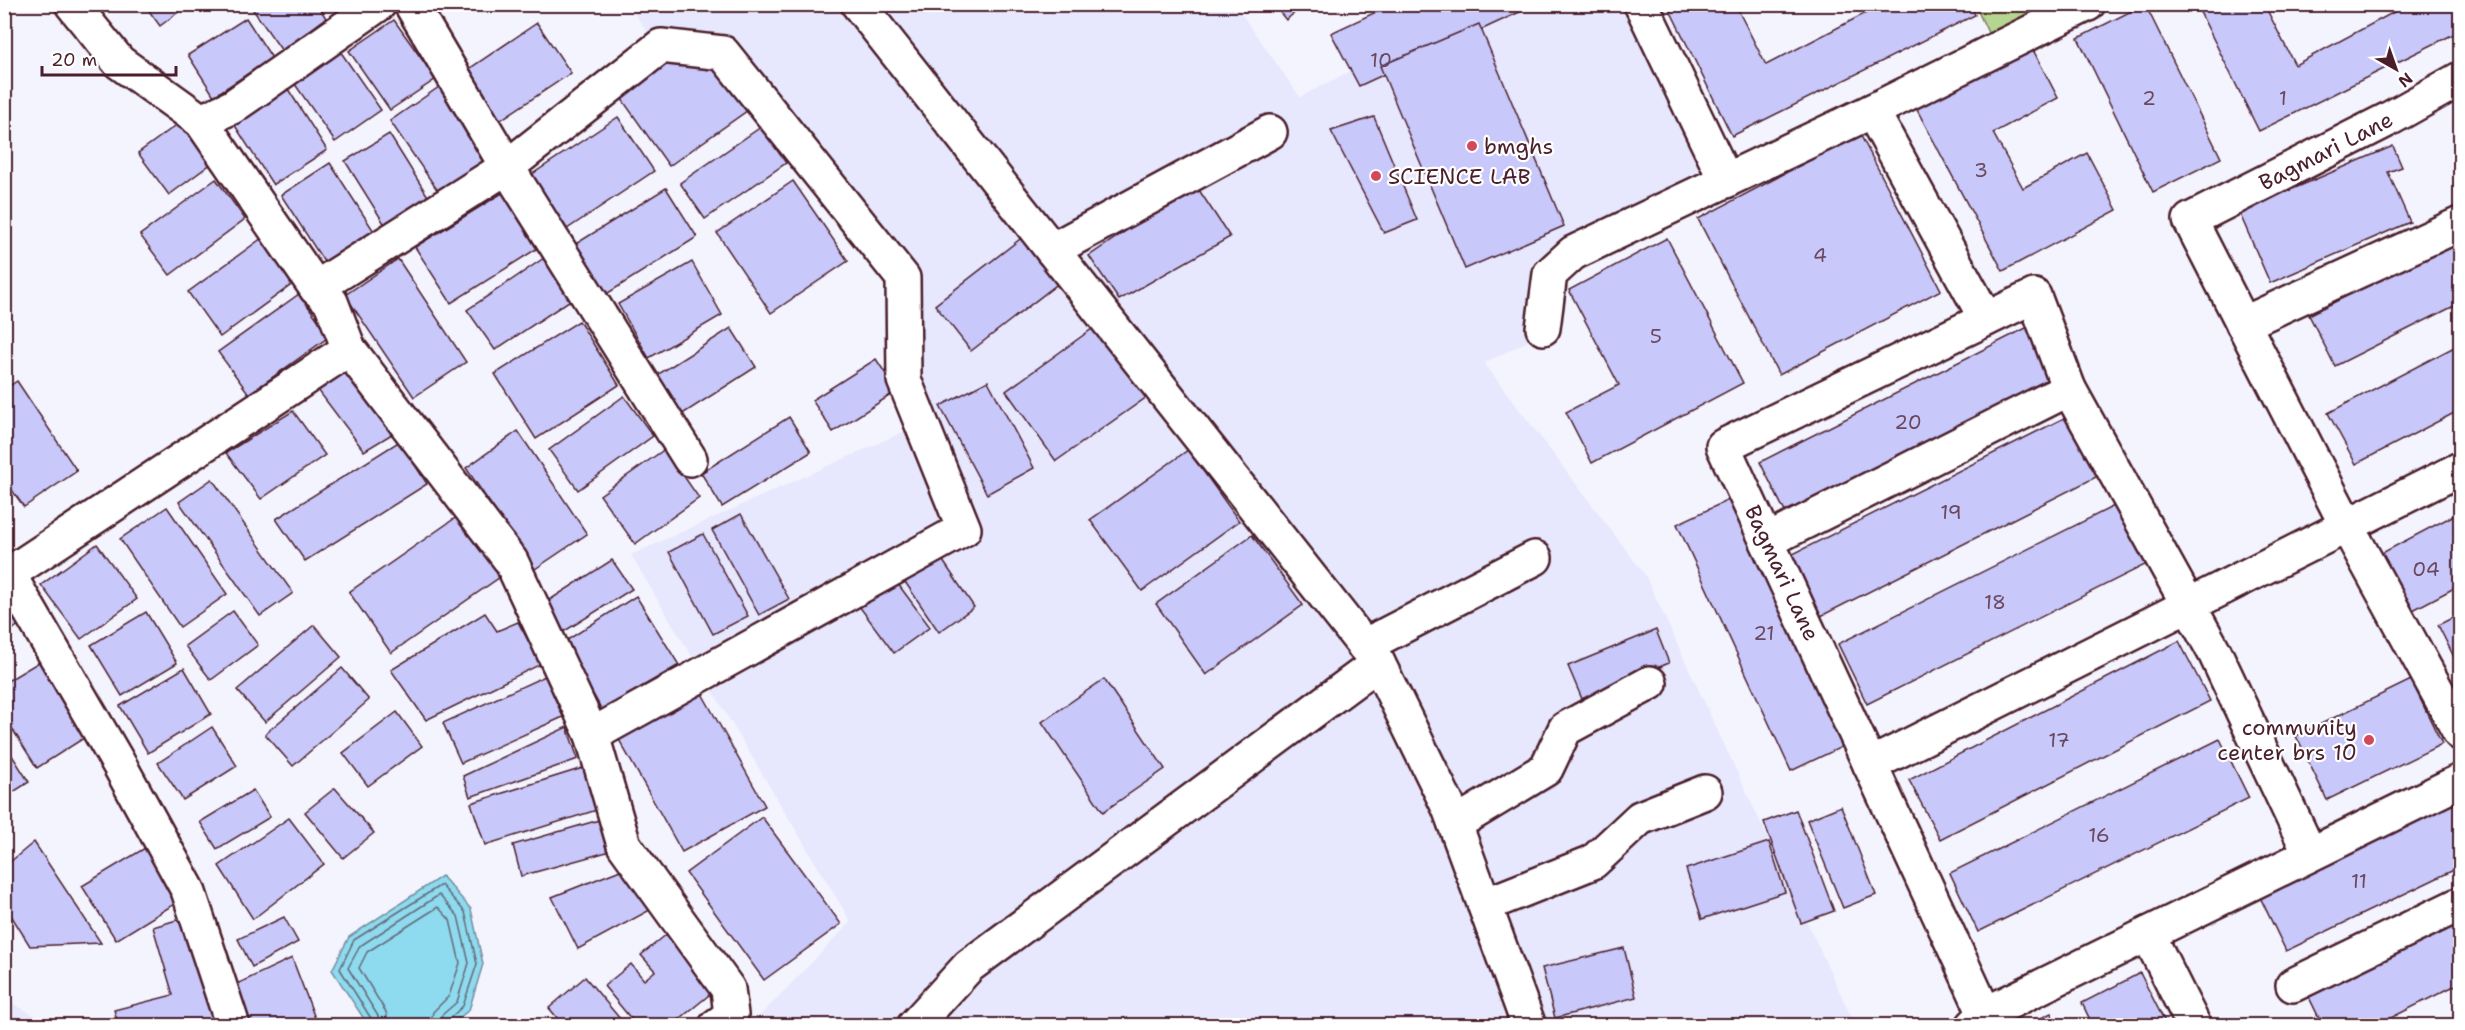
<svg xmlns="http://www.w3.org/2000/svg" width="2465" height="1030" viewBox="0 0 2465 1030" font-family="'Shantell Sans',sans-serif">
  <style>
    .built { fill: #e7e7fd }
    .green { fill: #b4d690; stroke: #7f7a5e; stroke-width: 1.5 }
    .water { fill: #8edaee; stroke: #738fa0; stroke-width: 1.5 }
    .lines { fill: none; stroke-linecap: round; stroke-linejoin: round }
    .shore { stroke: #656a79; stroke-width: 1.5 }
    .building { fill: #c8c8fb; stroke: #4a1f2b; stroke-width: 1.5 }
    .minor-casing { stroke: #4a1f2b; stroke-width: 38 }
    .minor { stroke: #fff; stroke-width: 33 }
    .poi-dot { fill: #d1495b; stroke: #fff; stroke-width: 2 }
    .labels { text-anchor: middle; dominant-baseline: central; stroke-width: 4.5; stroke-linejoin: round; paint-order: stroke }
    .number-label { font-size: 20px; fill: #6a495f }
    .poi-label { font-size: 22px; fill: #4a1f2b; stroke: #fff; text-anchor: start }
    .street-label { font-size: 22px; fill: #4a1f2b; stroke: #fff }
  </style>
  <rect width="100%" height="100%" fill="#f4f4fe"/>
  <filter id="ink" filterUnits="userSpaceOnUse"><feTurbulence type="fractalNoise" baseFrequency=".0167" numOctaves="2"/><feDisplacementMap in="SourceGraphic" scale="12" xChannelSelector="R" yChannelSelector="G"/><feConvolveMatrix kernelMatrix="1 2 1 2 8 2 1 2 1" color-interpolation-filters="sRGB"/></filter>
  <g filter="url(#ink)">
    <!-- built -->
    <g class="built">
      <path d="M628,5H1235L1300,97L1478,5H1628L1710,171L1539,260L1528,341L1484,363L1645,575L1855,1025H758L755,1021L851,922L631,555L932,419L912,366L904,288L722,47L656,43Z"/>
      <path d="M4,999H5L51,1025H5Z"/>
    </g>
    <!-- green -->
    <path class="green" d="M1975,5H2060L1992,41Z"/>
    <!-- water -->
    <path class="water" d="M442,876L471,909L483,964L469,1010L450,1025H368L332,970L349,937Z"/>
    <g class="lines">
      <!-- shore -->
      <g class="shore">
        <path d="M373,1026L372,1020L340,969L354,940L441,885L465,912L477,964L463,1006L449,1019L447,1026"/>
        <path d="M380,1026L378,1016L348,968L360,946L439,895L458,916L469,963L457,1002L442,1015L439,1026"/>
        <path d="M389,1026L386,1012L359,968L367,952L438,907L450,920L460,963L449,996L433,1012L430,1026"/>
      </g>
    </g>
    <!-- building -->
    <g class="building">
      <path d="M144,4H189L160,26Z"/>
      <path d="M249,4H317L326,18L282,51Z"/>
      <path d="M334,4H349L339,11Z"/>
      <path d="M1273,4H1305L1286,20Z"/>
      <path d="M1393,4H1537L1359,86L1331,33Z"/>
      <path d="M1667,4H1735L1766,65L1883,4H1970L1975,15L1732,136Z"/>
      <path d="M2145,4L2221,158L2153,192L2078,38Z"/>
      <path d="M2196,4H2264L2295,65L2409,4H2460V31L2259,131Z"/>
      <path d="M246,18L272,58L214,96L188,55Z"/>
      <path d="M394,20L436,79L390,110L349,51Z"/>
      <path d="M537,23L571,73L496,123L463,73Z"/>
      <path d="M1479,24L1564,226L1465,269L1380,66Z"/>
      <path d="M2030,44L2058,98L1993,133L2023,188L2087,153L2117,210L2003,271L1915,106Z"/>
      <path d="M338,48L381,110L335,142L292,80Z"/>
      <path d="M664,51L719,67L751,108L669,166L614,88Z"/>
      <path d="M286,86L327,150L273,185L232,121Z"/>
      <path d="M439,87L490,160L440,194L390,121Z"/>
      <path d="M618,117L654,171L567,229L531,175Z"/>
      <path d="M1374,117L1417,220L1384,233L1331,131Z"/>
      <path d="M182,121L212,163L169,195L138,153Z"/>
      <path d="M761,127L786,163L705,219L680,183Z"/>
      <path d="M389,134L429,198L385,225L345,161Z"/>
      <path d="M1860,134L1941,290L1779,375L1698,219Z"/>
      <path d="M2393,146L2402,167L2388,172L2410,222L2270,283L2239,212Z"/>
      <path d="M330,163L377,236L328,268L281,195Z"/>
      <path d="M216,179L245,219L170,275L140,235Z"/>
      <path d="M793,181L848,261L771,313L717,233Z"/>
      <path d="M1195,184L1230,237L1119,300L1089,256Z"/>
      <path d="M666,188L697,237L605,295L574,245Z"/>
      <path d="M504,192L538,248L451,303L415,247Z"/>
      <path d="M1024,236L1060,282L971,351L935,305Z"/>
      <path d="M262,238L294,283L220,337L188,292Z"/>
      <path d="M1667,238L1743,383L1592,463L1566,412L1619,385L1569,290Z"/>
      <path d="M2460,238V303L2335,366L2309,315Z"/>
      <path d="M544,258L572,299L495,350L467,310Z"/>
      <path d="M398,259L466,362L414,397L345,295Z"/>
      <path d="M692,262L722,315L649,358L618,304Z"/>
      <path d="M299,294L330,336L249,394L218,352Z"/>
      <path d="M579,321L619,385L536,439L495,374Z"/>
      <path d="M1103,321L1154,392L1056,461L1006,391Z"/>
      <path d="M2028,327L2055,381L1787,516L1760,462Z"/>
      <path d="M731,328L756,367L681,415L657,375Z"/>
      <path d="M2460,344V410L2356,464L2328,413Z"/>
      <path d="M876,359L897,391L833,432L812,400Z"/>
      <path d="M352,368L397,431L364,451L318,390Z"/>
      <path d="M17,381L77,471L24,507L4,479V390Z"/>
      <path d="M988,381L1034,468L987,494L940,406Z"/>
      <path d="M624,396L653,436L578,490L549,450Z"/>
      <path d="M2080,410L2110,470L1821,616L1791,555Z"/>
      <path d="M293,411L325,455L261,499L226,453Z"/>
      <path d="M789,417L811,452L722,507L701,473Z"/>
      <path d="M518,431L587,534L535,569L466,468Z"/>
      <path d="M400,441L427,484L305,561L276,519Z"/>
      <path d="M665,449L699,498L635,544L600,495Z"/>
      <path d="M1188,450L1239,521L1142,591L1090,520Z"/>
      <path d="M212,479L293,593L260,616L179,502Z"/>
      <path d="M1737,496L1852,742L1791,771L1677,524Z"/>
      <path d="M2124,501L2153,561L1867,704L1838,644Z"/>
      <path d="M167,507L227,594L180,627L120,539Z"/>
      <path d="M2460,512V585L2413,610L2382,553Z"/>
      <path d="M461,514L503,575L391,653L349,592Z"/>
      <path d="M741,514L789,599L759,615L712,530Z"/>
      <path d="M703,534L748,616L713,634L669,552Z"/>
      <path d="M1252,535L1303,605L1206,675L1156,604Z"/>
      <path d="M97,544L137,599L81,639L41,585Z"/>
      <path d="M937,552L974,607L939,632L901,576Z"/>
      <path d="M612,560L632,589L560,634L540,606Z"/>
      <path d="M892,576L930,627L894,653L856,602Z"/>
      <path d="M636,596L679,665L602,710L564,642Z"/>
      <path d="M4,597L23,621L4,637Z"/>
      <path d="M233,611L258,645L211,680L185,646Z"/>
      <path d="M146,612L177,663L122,696L91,645Z"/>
      <path d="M485,613L497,631L518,622L541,664L426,720L391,670Z"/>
      <path d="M2460,614V669L2438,625Z"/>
      <path d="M314,625L341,657L265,722L237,690Z"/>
      <path d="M1656,630L1669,663L1582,699L1568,666Z"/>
      <path d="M2179,641L2210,701L1940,839L1909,780Z"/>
      <path d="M49,656L95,731L37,768L4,716V683Z"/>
      <path d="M184,668L211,714L148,753L120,706Z"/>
      <path d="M342,668L369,700L293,766L265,734Z"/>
      <path d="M545,676L563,717L461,763L443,723Z"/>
      <path d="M1104,679L1165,769L1103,812L1042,722Z"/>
      <path d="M2411,680L2442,744L2327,800L2296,736Z"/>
      <path d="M700,690L765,806L682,852L617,736Z"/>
      <path d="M397,712L422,746L368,786L343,753Z"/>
      <path d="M212,727L237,766L183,800L158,763Z"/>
      <path d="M567,727L578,759L470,797L463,776Z"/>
      <path d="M2220,739L2249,798L1978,932L1950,873Z"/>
      <path d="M4,743L29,782L4,798Z"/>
      <path d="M586,767L600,809L485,845L471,803Z"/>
      <path d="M335,788L374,833L343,858L305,812Z"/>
      <path d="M253,790L270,817L217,849L200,822Z"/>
      <path d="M2460,796V867L2286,951L2259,895Z"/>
      <path d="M1841,806L1876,895L1843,908L1807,820Z"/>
      <path d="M1796,810L1834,911L1801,923L1764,822Z"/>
      <path d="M762,817L841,924L764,980L686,873Z"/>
      <path d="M289,818L324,864L253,919L219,866Z"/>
      <path d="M599,820L607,852L521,876L513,845Z"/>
      <path d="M34,842L101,943L30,946L4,904V867Z"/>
      <path d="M155,842L189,895L116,940L82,886Z"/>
      <path d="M1769,842L1785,892L1702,919L1686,869Z"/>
      <path d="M628,867L650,910L578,949L552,897Z"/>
      <path d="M2460,910V983L2375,1026H2323L2304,987Z"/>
      <path d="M187,917L218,1026H159L157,1021L149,1026H119L114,1010L173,995L153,927Z"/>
      <path d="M284,917L298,942L252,967L238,939Z"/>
      <path d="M672,930L719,987L671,1026H637L604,986L631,964L644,980L655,971L641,955Z"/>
      <path d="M1624,948L1636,997L1555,1018L1542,968Z"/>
      <path d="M292,958L318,1026H252L237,984Z"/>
      <path d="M2140,973L2167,1026H2093L2082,1003Z"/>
      <path d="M585,977L626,1026H564L549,1008Z"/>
      <path d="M2051,1013L2057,1026H2025Z"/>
      <path d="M2460,1018V1026H2445Z"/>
    </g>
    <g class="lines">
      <defs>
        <g id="minor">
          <path d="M72,4L119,62L201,121L316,288L331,302L349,349L511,561L592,735L624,845L728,989L731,1015L716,1026"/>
          <path d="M411,4L507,167L690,459"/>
          <path d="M858,4L1378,663L1449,808L1529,1026"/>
          <path d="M1641,4L1726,181"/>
          <path d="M2460,79L2387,120L2190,220L2347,526L2460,733"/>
          <path d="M1872,111L1986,319"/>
          <path d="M201,121L232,107L379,4"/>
          <path d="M1052,250L1270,132"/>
          <path d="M316,288L507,167L661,46L723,53L903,278L904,380L964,529L592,735"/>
          <path d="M2243,324L2460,224"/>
          <path d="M1543,328L1550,274L1573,253L1872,111L2088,4"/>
          <path d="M1767,541L2069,389"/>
          <path d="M9,575L120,766L188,890L233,1026"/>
          <path d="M4,577L349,349"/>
          <path d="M1364,646L1535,558"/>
          <path d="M1870,765L2460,469"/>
          <path d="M1455,824L1546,769L1565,729L1650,683"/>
          <path d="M1485,905L1593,862L1640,818L1705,792"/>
          <path d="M2148,934L2194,1026"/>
          <path d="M2293,985L2460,904"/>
          <path d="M1985,1014L1723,446L2034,296L2069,389L2215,653L2310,854"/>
          <path d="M914,1026L969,966L1378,663"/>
          <path d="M1973,1026L1985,1014L2460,781"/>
        </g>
      </defs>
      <!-- minor casing -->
      <use href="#minor" class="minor-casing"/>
      <!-- minor -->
      <use href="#minor" class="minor"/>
    </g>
  </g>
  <!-- markers -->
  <g class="poi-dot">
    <circle cx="1472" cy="146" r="6"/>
    <circle cx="1376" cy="176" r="6"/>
    <circle cx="2369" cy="740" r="6"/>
  </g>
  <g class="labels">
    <!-- number labels -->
    <g class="number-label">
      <text x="1381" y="60">10</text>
      <text x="2149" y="98">2</text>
      <text x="2283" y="98">1</text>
      <text x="1981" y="170">3</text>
      <text x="1820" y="255">4</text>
      <text x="1656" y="336">5</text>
      <text x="1908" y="422">20</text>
      <text x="1951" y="512">19</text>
      <text x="2426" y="569">04</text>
      <text x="1995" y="602">18</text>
      <text x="1764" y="633">21</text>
      <text x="2059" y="740">17</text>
      <text x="2099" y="835">16</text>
      <text x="2359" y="881">11</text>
    </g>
    <!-- poi labels -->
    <g class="poi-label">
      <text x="1484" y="146">bmghs</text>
      <text x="1388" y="176">SCIENCE LAB</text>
      <text x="2357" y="727" text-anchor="end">community<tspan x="2357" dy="25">center brs 10</tspan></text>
    </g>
    <!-- street labels -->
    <g class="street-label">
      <text transform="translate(2326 151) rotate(-27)">Bagmari Lane</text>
      <text transform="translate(1782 573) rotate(65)">Bagmari Lane</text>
    </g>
  </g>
  <!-- margin -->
  <rect width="2465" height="1030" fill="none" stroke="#fff" stroke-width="24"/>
  <rect x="12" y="12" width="2441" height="1006" fill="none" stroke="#4a1f2b" stroke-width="2" filter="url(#ink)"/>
  <!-- north arrow -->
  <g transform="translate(2396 69) rotate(140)" stroke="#ffffff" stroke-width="4.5" paint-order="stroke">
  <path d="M0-4.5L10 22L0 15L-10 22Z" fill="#4a1f2b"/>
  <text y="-9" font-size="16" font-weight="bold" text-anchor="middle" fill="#4a1f2b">N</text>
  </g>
  <!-- scale -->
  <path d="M42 66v9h134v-9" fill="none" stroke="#4a1f2b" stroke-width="3"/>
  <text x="51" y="66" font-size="18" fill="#4a1f2b" stroke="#ffffff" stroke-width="4.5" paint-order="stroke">20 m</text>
</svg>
